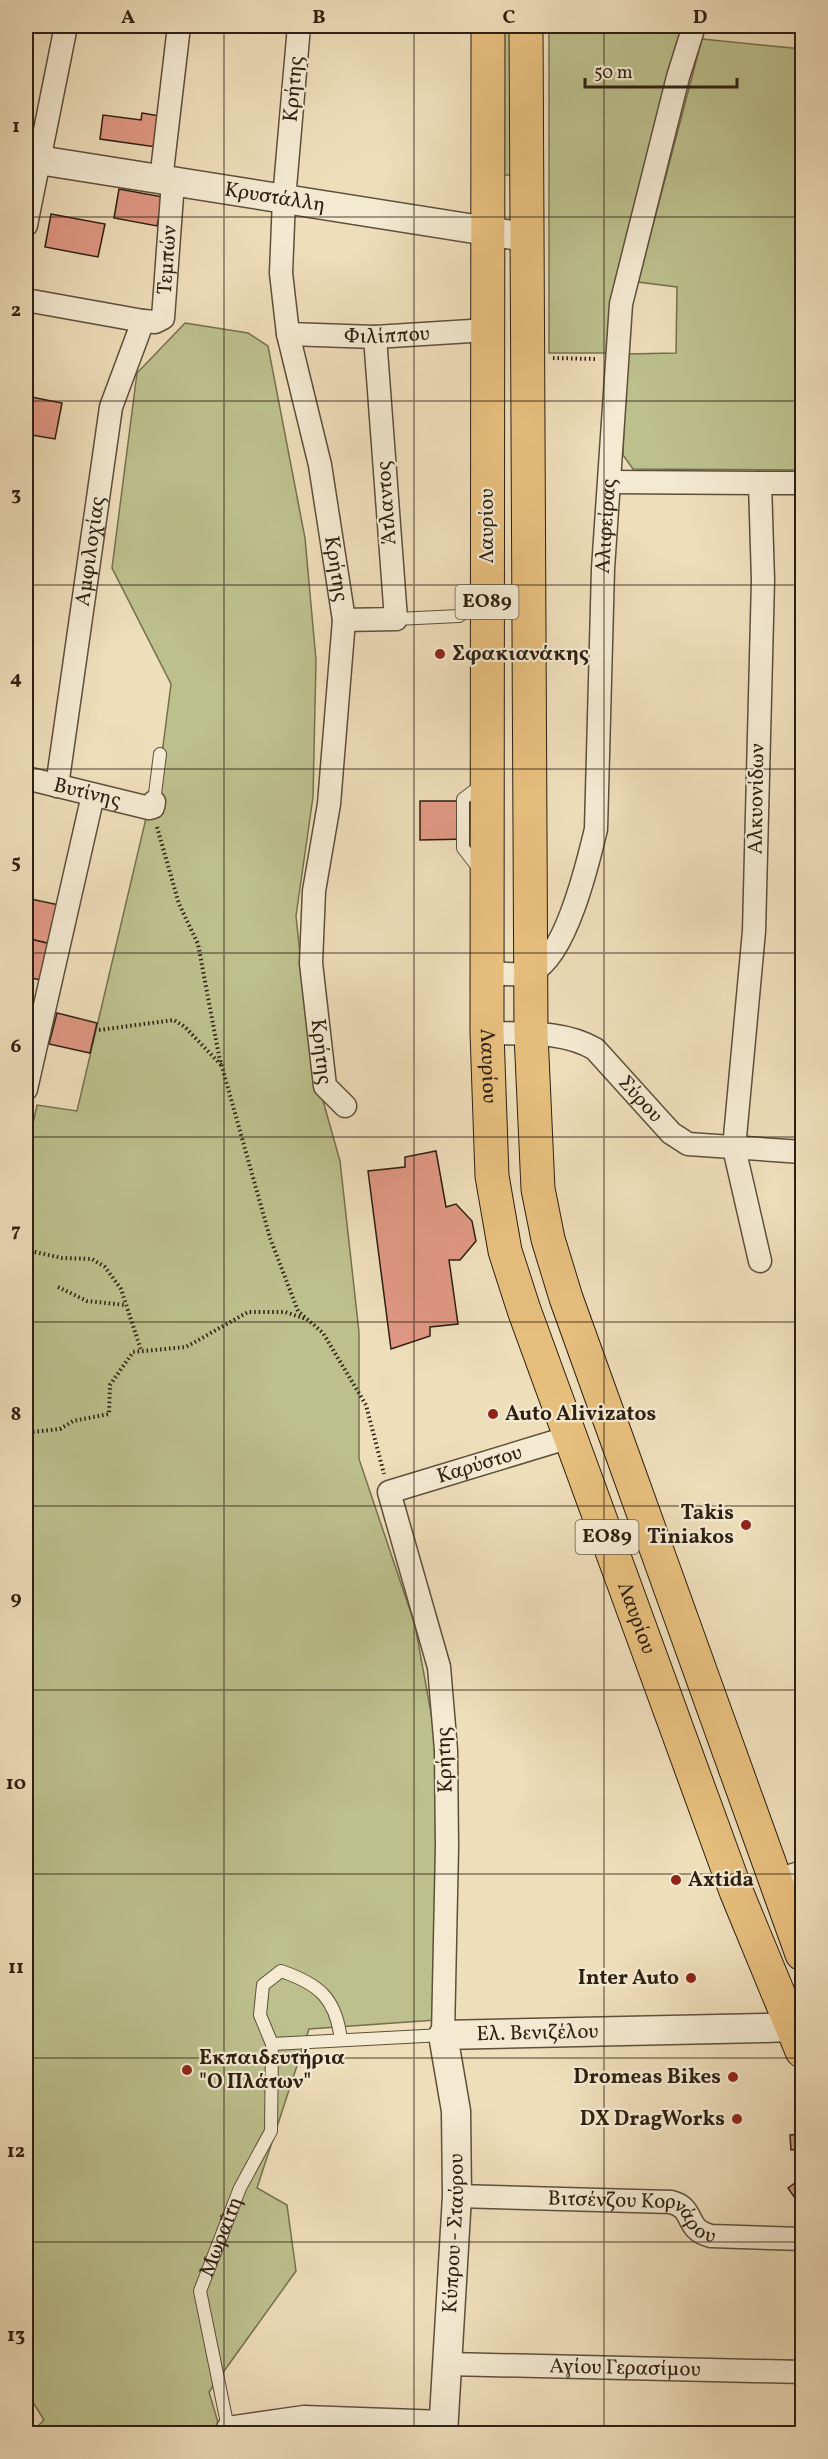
<svg xmlns="http://www.w3.org/2000/svg" width="828" height="2459" viewBox="0 0 828 2459" font-family="Vollkorn,serif">
  <style>
    .green { fill: #bcc08d; stroke: #75704f; stroke-width: 1.5 }
    .building { fill: #e09884; stroke: #2e1f11; stroke-width: 1.5 }
    .lines { fill: none; stroke-linecap: round; stroke-linejoin: round }
    .service-casing { stroke: #5e4f3b; stroke-width: 14 }
    .minor-casing { stroke: #5e4f3b; stroke-width: 25 }
    .tertiary-casing { stroke: #5e4f3b; stroke-width: 31 }
    .primary-casing { stroke: #2e1f11; stroke-width: 35 }
    .path { stroke: #2e1f11; stroke-width: 4; stroke-dasharray: 1.5 3; stroke-linecap: butt }
    .service { stroke: #f4ead2; stroke-width: 12 }
    .minor { stroke: #f4ead2; stroke-width: 22 }
    .tertiary { stroke: #f4ead2; stroke-width: 28 }
    .primary { stroke: #e7bf7d; stroke-width: 33 }
    .grid { fill: none; stroke: #2e1f11; stroke-width: 1.5; stroke-opacity: 0.55 }
    .poi-dot { fill: #8f2418; stroke: #f4ead2; stroke-width: 2 }
    .labels { text-anchor: middle; dominant-baseline: central; stroke-width: 4.5; stroke-linejoin: round; paint-order: stroke }
    .shield { fill: #f4ead2; stroke: #695c4b; stroke-width: 1.5 }
    .shield-label { font-size: 20px; font-weight: bold; fill: #2e1f11 }
    .street-label { font-size: 21px; fill: #2e1f11; stroke: #f4ead2 }
    .poi-label { font-size: 21px; font-weight: bold; fill: #2e1f11; stroke: #f4ead2; text-anchor: start }
    .neatline { fill: none; stroke: #2e1f11; stroke-width: 2 }
    .grid-label { font-size: 20px; text-anchor: middle; font-weight: bold; fill: #2e1f11 }
  </style>
  <rect width="100%" height="100%" fill="#eedeba"/>
  <filter id="stains"><feTurbulence type="fractalNoise" baseFrequency=".00333" numOctaves="4"/><feColorMatrix values="0 0 0 0 .2 0 0 0 0 .09 0 0 0 0 .02 0 0 0 .5 -.17"/></filter>
  <radialGradient id="worn" r=".72"><stop offset=".6" stop-color="#630" stop-opacity="0"/><stop offset="1" stop-color="#630" stop-opacity=".3"/></radialGradient>
  <!-- green -->
  <g class="green">
    <path d="M503,26H510L512,175H504Z"/>
    <path d="M549,26H685L611,353H549Z"/>
    <path d="M702,39L802,49V470L633,469L623,455L626,354L676,353L677,287L638,282Z"/>
    <path d="M185,323L248,333L268,346L305,538L316,660L313,797L296,916L311,1058L340,1161L359,1332V1459L415,1625L437,1746L436,2020L309,2029L257,2188L287,2205L296,2271L209,2392L221,2433H31L44,2420L26,2391V1156L37,1105L77,1111L163,746L171,684L112,568L137,373Z"/>
  </g>
  <!-- building -->
  <g class="building">
    <path d="M142,113L160,116L156,147L100,139L103,115L141,120Z"/>
    <path d="M119,189L163,197L157,226L114,218Z"/>
    <path d="M51,214L105,224L98,257L45,247Z"/>
    <path d="M26,396L62,403L55,439L26,434Z"/>
    <path d="M420,801H469V839L420,840Z"/>
    <path d="M26,898L64,906L55,945L26,938Z"/>
    <path d="M26,938L55,945L46,981L26,977Z"/>
    <path d="M57,1013L97,1023L90,1053L49,1044Z"/>
    <path d="M436,1151L446,1207L456,1204L472,1221L476,1241L460,1260H449L458,1324L430,1327V1336L391,1349L368,1171L405,1167V1157Z"/>
    <path d="M802,2134V2149L791,2150L790,2135Z"/>
    <path d="M802,2178V2208L788,2188Z"/>
  </g>
  <g class="lines">
    <defs>
      <g id="service">
        <path d="M396,619L459,616L483,599"/>
        <path d="M154,802L160,754"/>
        <path d="M480,870L463,848V799L483,784"/>
        <path d="M272,2044L443,2035"/>
        <path id="s1" d="M228,2428L200,2291L240,2188L271,2131L272,2044L260,2015L263,1985L281,1971C319,1984 336,1998 341,2040"/>
      </g>
      <g id="minor">
        <path id="s2" d="M299,26L284,199L281,273L288,334L320,465L344,620L329,804L314,891L311,963L325,1086L345,1106"/>
        <path d="M161,180L179,26"/>
        <path d="M26,225L66,26"/>
        <path id="s3" d="M26,300L143,321L155,322L163,318L173,182"/>
        <path id="s4" d="M288,334L375,337L487,330"/>
        <path d="M610,482L760,483L763,580L754,931L734,1148L760,1261"/>
        <path d="M760,483H802"/>
        <path d="M344,620L396,619L375,337"/>
        <path id="s5" d="M26,778L149,808L153,807L154,802"/>
        <path id="s6" d="M57,786L111,407L143,321"/>
        <path id="s7" d="M487,973C500,973 521,977 533,971C566,955 588,863 596,829L603,569L621,304L678,77L694,26"/>
        <path id="s8" d="M487,1033C523,1034 563,1030 595,1049L671,1133L688,1144L802,1152"/>
        <path d="M26,1089L93,795"/>
        <path d="M778,1880L802,1872"/>
        <path id="s9" d="M443,2035L447,1847L446,1750L439,1667L389,1492L570,1437"/>
        <path id="s10" d="M457,2196L671,2202C696,2208 684,2230 711,2236L802,2239"/>
        <path id="s11" d="M448,2364L802,2372"/>
        <path d="M230,2434L228,2428L304,2417L444,2422"/>
      </g>
      <g id="tertiary">
        <path id="s12" d="M26,158L525,237"/>
        <path id="s13" d="M443,2434L457,2196L456,2111L443,2035L765,2028L791,2027L802,2023"/>
      </g>
      <g id="primary">
        <path id="s14" d="M488,26L487,1033L492,1176L505,1251L524,1310L736,1891L802,2051"/>
        <path d="M526,26L531,1034L538,1189L548,1239L566,1298L802,1954"/>
      </g>
    </defs>
    <!-- service casing -->
    <use href="#service" class="service-casing"/>
    <!-- minor casing -->
    <use href="#minor" class="minor-casing"/>
    <!-- tertiary casing -->
    <use href="#tertiary" class="tertiary-casing"/>
    <!-- primary casing -->
    <use href="#primary" class="primary-casing"/>
    <!-- path -->
    <g class="path">
      <path d="M553,358L596,359"/>
      <path d="M157,827L179,904L198,944L219,1056L270,1238L298,1311L323,1333L366,1405L384,1474"/>
      <path d="M99,1030L174,1020L185,1027L222,1066"/>
      <path d="M26,1250L62,1258L92,1259L105,1267L121,1289L141,1350"/>
      <path d="M58,1287L87,1301L125,1305"/>
      <path d="M33,1432L60,1429L73,1421L109,1414L110,1385L133,1352L186,1347L248,1312H285L306,1319"/>
    </g>
    <!-- service -->
    <use href="#service" class="service"/>
    <!-- minor -->
    <use href="#minor" class="minor"/>
    <!-- tertiary -->
    <use href="#tertiary" class="tertiary"/>
    <!-- primary -->
    <use href="#primary" class="primary"/>
  </g>
  <!-- grid -->
  <path class="grid" d="M224,26V2434M414,26V2434M604,26V2434M26,217H802M26,401H802M26,585H802M26,769H802M26,953H802M26,1137H802M26,1322H802M26,1506H802M26,1690H802M26,1874H802M26,2058H802M26,2242H802"/>
  <!-- markers -->
  <g class="poi-dot">
    <circle cx="440" cy="654" r="6"/>
    <circle cx="493" cy="1414" r="6"/>
    <circle cx="746" cy="1525" r="6"/>
    <circle cx="676" cy="1880" r="6"/>
    <circle cx="691" cy="1978" r="6"/>
    <circle cx="187" cy="2070" r="6"/>
    <circle cx="733" cy="2077" r="6"/>
    <circle cx="737" cy="2119" r="6"/>
  </g>
  <g class="labels">
    <!-- shield labels -->
    <g class="shield">
      <rect x="455.5" y="585" width="63" height="34" rx="4.5"/>
      <rect x="575.5" y="1520" width="63" height="34" rx="4.5"/>
    </g>
    <g class="shield-label">
      <text x="487" y="602">ΕΟ89</text>
      <text x="607" y="1537">ΕΟ89</text>
    </g>
    <!-- street labels -->
    <g class="street-label">
      <text transform="translate(294 89) rotate(-85)">Κρήτης</text>
      <text stroke="none"><textPath href="#s12" startOffset="252">Κρυστάλλη</textPath></text>
      <text stroke="none"><textPath href="#s3" startOffset="198">Τεμπών</textPath></text>
      <text stroke="none"><textPath href="#s4" startOffset="99">Φιλίππου</textPath></text>
      <text transform="translate(387 503) rotate(-94)">Άτλαντος</text>
      <text stroke="none"><textPath href="#s7" startOffset="508">Αλιφείρας</textPath></text>
      <text transform="translate(487 526) rotate(-90)">Λαυρίου</text>
      <text stroke="none"><textPath href="#s6" startOffset="237">Αμφιλοχίας</textPath></text>
      <text stroke="none"><textPath href="#s2" startOffset="549">Κρήτης</textPath></text>
      <text stroke="none"><textPath href="#s5" startOffset="63">Βυτίνης</textPath></text>
      <text transform="translate(757 799) rotate(-89)">Αλκυονίδων</text>
      <text stroke="none"><textPath href="#s2" startOffset="1035">Κρήτης</textPath></text>
      <text stroke="none"><textPath href="#s14" startOffset="1040">Λαυρίου</textPath></text>
      <text stroke="none"><textPath href="#s8" startOffset="178">Σύρου</textPath></text>
      <text stroke="none"><textPath href="#s9" startOffset="645">Καρύστου</textPath></text>
      <text stroke="none"><textPath href="#s14" startOffset="1616">Λαυρίου</textPath></text>
      <text transform="translate(445 1760) rotate(-92)">Κρήτης</text>
      <text stroke="none"><textPath href="#s13" startOffset="495">Ελ. Βενιζέλου</textPath></text>
      <text stroke="none"><textPath href="#s10" startOffset="182">Βιτσένζου Κορνάρου</textPath></text>
      <text stroke="none"><textPath href="#s13" startOffset="201">Κύπρου - Σταύρου</textPath></text>
      <text stroke="none"><textPath href="#s1" startOffset="198">Μωραΐτη</textPath></text>
      <text stroke="none"><textPath href="#s11" startOffset="177">Αγίου Γερασίμου</textPath></text>
    </g>
    <!-- poi labels -->
    <g class="poi-label">
      <text x="452" y="654">Σφακιανάκης</text>
      <text x="505" y="1414">Auto Alivizatos</text>
      <text x="734" y="1513" text-anchor="end">Takis<tspan x="734" dy="24">Tiniakos</tspan></text>
      <text x="688" y="1880">Axtida</text>
      <text x="679" y="1978" text-anchor="end">Inter Auto</text>
      <text x="199" y="2058">Εκπαιδευτήρια<tspan x="199" dy="24">"Ο Πλάτων"</tspan></text>
      <text x="721" y="2077" text-anchor="end">Dromeas Bikes</text>
      <text x="725" y="2119" text-anchor="end">DX DragWorks</text>
    </g>
  </g>
  <!-- margin -->
  <rect width="828" height="2459" fill="none" stroke="#eedeba" stroke-width="66"/>
  <!-- scale -->
  <path d="M585 78v9h152v-9" fill="none" stroke="#2e1f11" stroke-width="3"/>
  <text x="594" y="78" font-size="18" fill="#2e1f11" stroke="#f4ead2" stroke-width="4.5" paint-order="stroke">50 m</text>
  <rect x="33" y="33" width="762" height="2393" class="neatline"/>
  <g class="grid-label">
    <text x="128" y="23">A</text>
    <text x="319" y="23">B</text>
    <text x="509" y="23">C</text>
    <text x="700" y="23">D</text>
    <text x="16" y="132">1</text>
    <text x="16" y="316">2</text>
    <text x="16" y="500">3</text>
    <text x="16" y="684">4</text>
    <text x="16" y="868">5</text>
    <text x="16" y="1052">6</text>
    <text x="16" y="1236">7</text>
    <text x="16" y="1420">8</text>
    <text x="16" y="1604">9</text>
    <text x="16" y="1789">10</text>
    <text x="16" y="1973">11</text>
    <text x="16" y="2157">12</text>
    <text x="16" y="2341">13</text>
  </g>
  <rect width="100%" height="100%" filter="url(#stains)"/>
  <rect width="100%" height="100%" fill="url(#worn)"/>
</svg>
